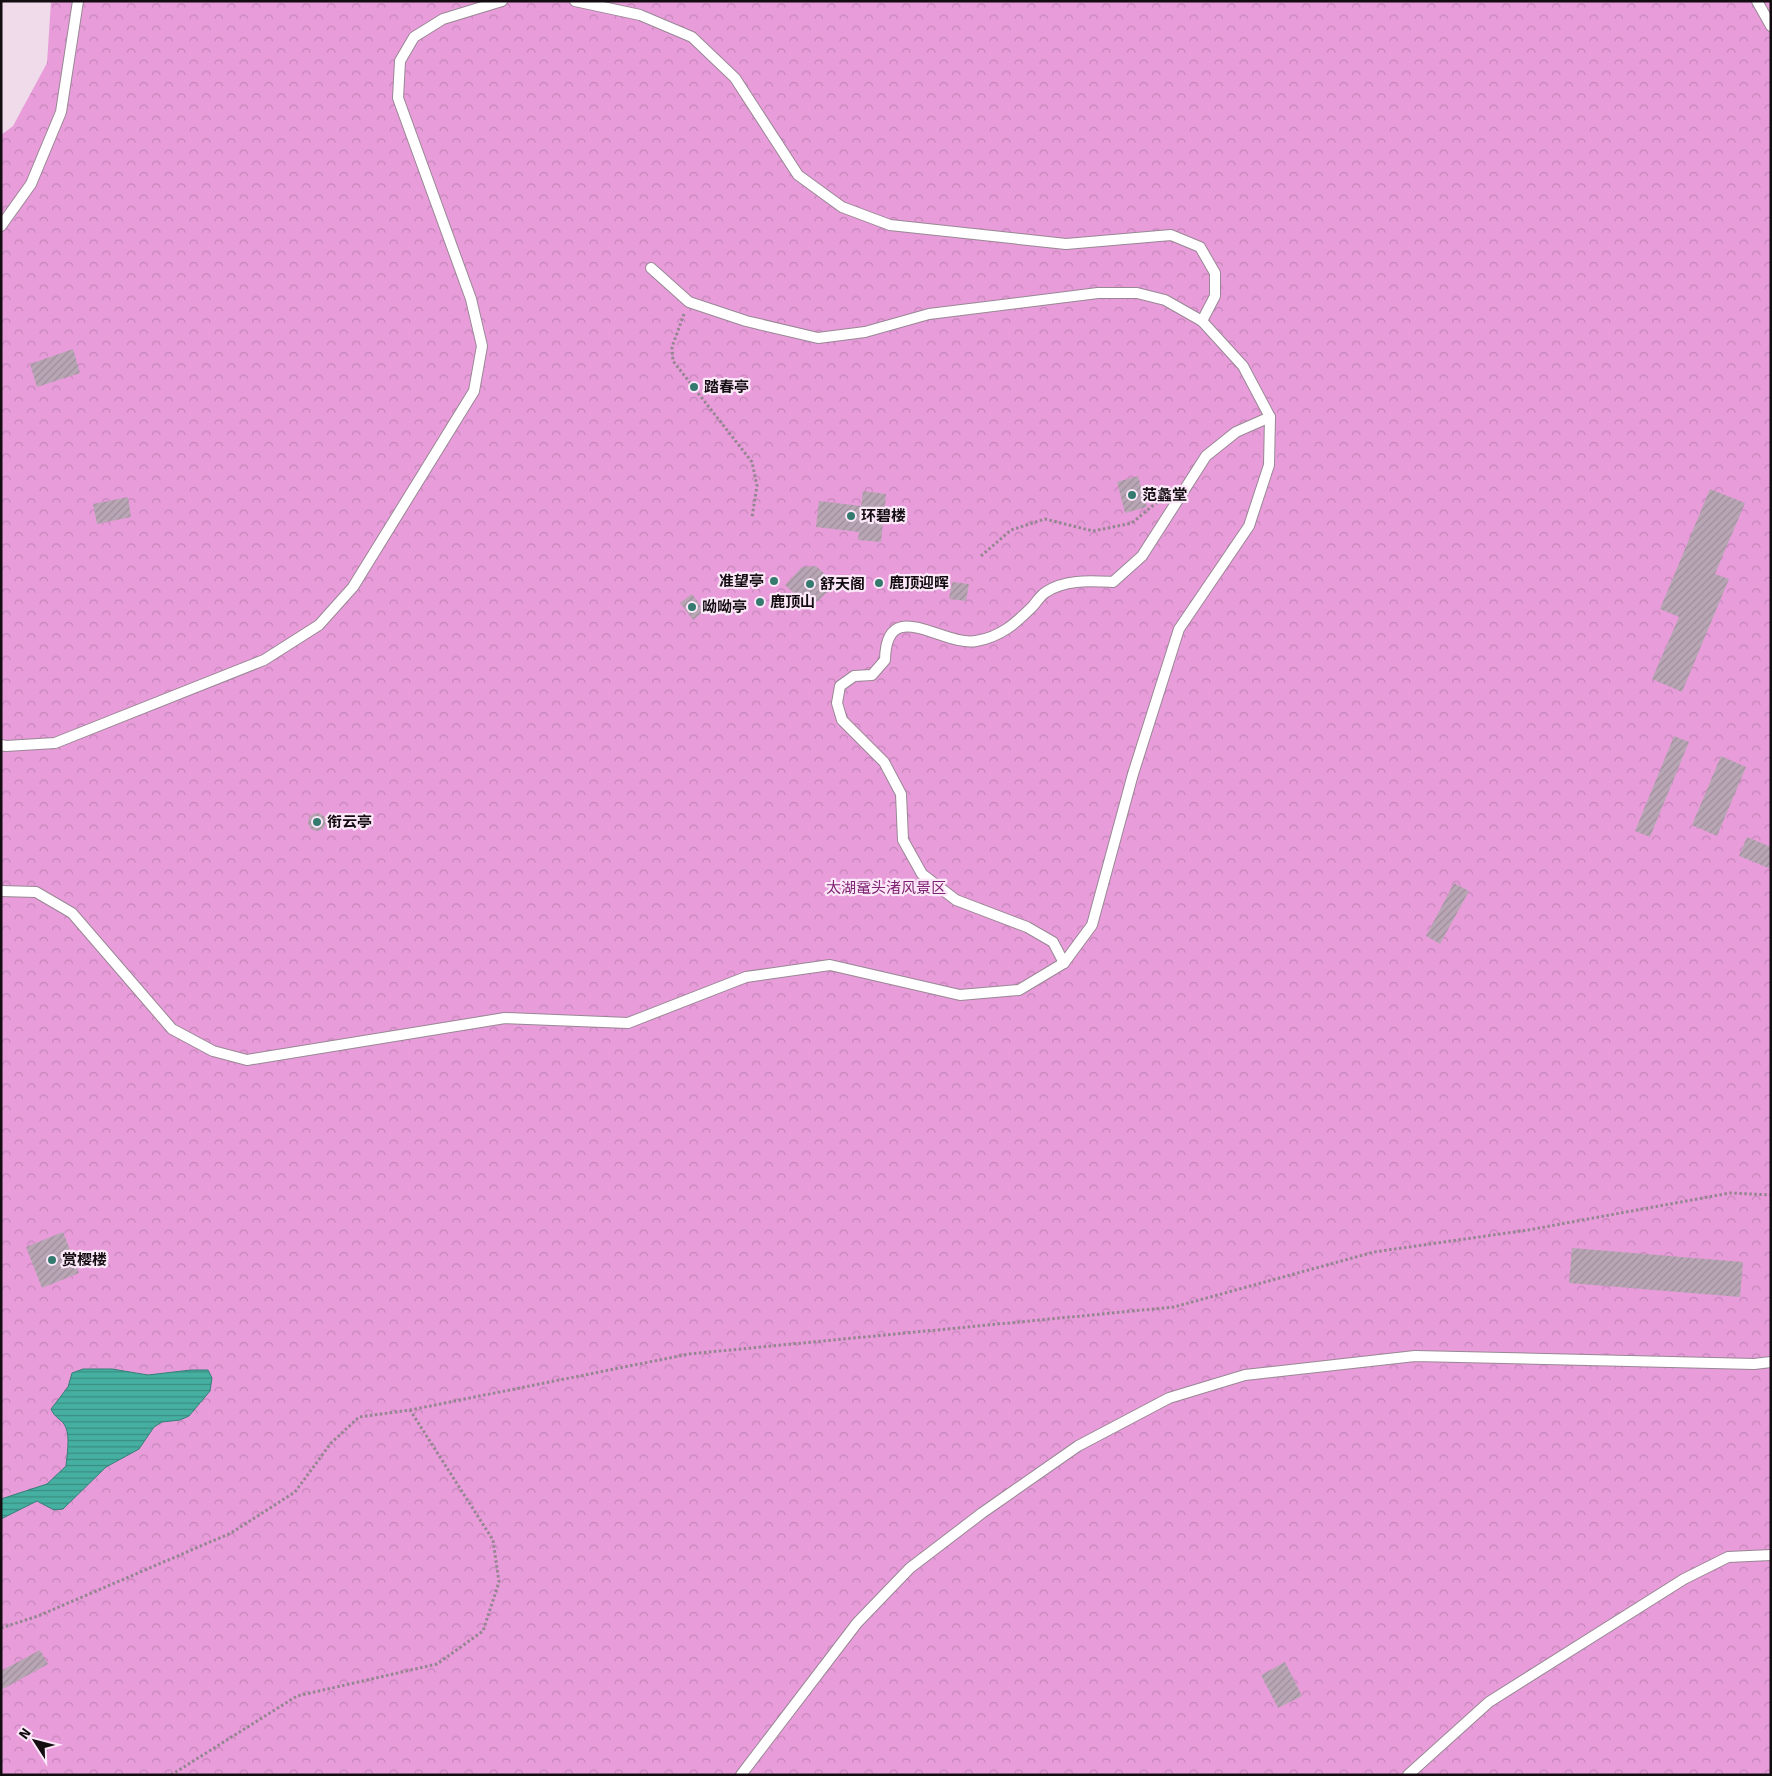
<svg xmlns="http://www.w3.org/2000/svg" width="1772" height="1776" viewBox="0 0 1772 1776" font-family="Signika,'Noto Sans SC',sans-serif">
  <style>
    .park { fill: url(#park-crowns) }
    .water { fill: url(#water-rules); stroke: #367f76 }
    .building { fill: url(#building-hatch) }
    .lines { fill: none; stroke-linecap: round; stroke-linejoin: round }
    .lane-casing { stroke: #998795; stroke-width: 12 }
    .path { stroke: #948690; stroke-width: 3; stroke-dasharray: 2.5 2.5; stroke-linecap: butt }
    .lane { stroke: #fff; stroke-width: 10 }
    .poi-dot { fill: #347a6f; stroke: #fce8f8; stroke-width: 2 }
    .labels { text-anchor: middle; dominant-baseline: central; stroke-width: 4.5; stroke-linejoin: round; paint-order: stroke }
    .poi-label { font-size: 15px; font-weight: bold; fill: #130d12; stroke: #fce8f8; text-anchor: start }
    .park-label { font-size: 15px; fill: #7e2272; stroke: #fce8f8 }
  </style>
  <defs>
    <pattern id="park-crowns" width="20" height="18" patternUnits="userSpaceOnUse" patternTransform="scale(1.25)"><rect width="20" height="18" fill="#e89dda"/><path d="M2 6a3 3 0 1 1 6 0M12 15a3 3 0 1 1 6 0" fill="none" stroke="#c686ba"/></pattern>
    <pattern id="water-rules" width="6" height="5" patternUnits="userSpaceOnUse" patternTransform="scale(1.25)"><rect width="6" height="5" fill="#45b0a1"/><path d="M0 2.5h6" fill="none" stroke="#388e82"/></pattern>
    <pattern id="building-hatch" width="6" height="6" patternUnits="userSpaceOnUse" patternTransform="scale(1.25)"><rect width="6" height="6" fill="#b9a6b5"/><path d="M-1 1l2-2M0 6l6-6M5 7l2-2" fill="none" stroke="#9e8e9b"/></pattern>
  </defs>
  <rect width="100%" height="100%" fill="#efdbea"/>
  <!-- park -->
  <path class="park" d="M51,1H1771V1775H1V135L13,126L47,63Z"/>
  <!-- water -->
  <path class="water" d="M83,1369H112L148,1375L191,1370H208L212,1378L210,1391L189,1416L180,1420L162,1422L154,1427L139,1449L106,1467L63,1509L54,1510L37,1501L1,1519V1499L47,1484L66,1466C67,1455 70,1437 66,1428C63,1419 55,1419 51,1409L68,1387L72,1373Z"/>
  <!-- building -->
  <g class="building">
    <path d="M73,349L80,373L37,387L30,364Z"/>
    <path d="M1138,476L1147,507L1125,513L1117,482Z"/>
    <path d="M1710,489L1745,503L1715,574L1729,579L1682,692L1652,679L1679,617L1660,609Z"/>
    <path d="M863,491L886,494L881,542L858,540L859,532L816,527L819,501L861,506Z"/>
    <path d="M128,497L131,517L97,524L93,504Z"/>
    <path d="M816,566L827,576L828,591L818,601L803,602L785,585L802,567Z"/>
    <path d="M952,582L969,584L966,601L949,599Z"/>
    <path d="M692,594L704,611L693,620L680,603Z"/>
    <path d="M1674,736L1689,742L1650,837L1635,831Z"/>
    <path d="M1721,756L1746,767L1717,836L1692,825Z"/>
    <circle cx="317" cy="822" r="9"/>
    <path d="M1747,837L1771,847V869L1739,856Z"/>
    <path d="M1454,883L1469,891L1440,944L1426,936Z"/>
    <path d="M63,1232L79,1273L42,1288L26,1247Z"/>
    <path d="M1572,1248L1743,1262L1740,1297L1569,1283Z"/>
    <path d="M40,1650L48,1664L1,1690V1671Z"/>
    <path d="M1285,1662L1302,1696L1278,1708L1261,1675Z"/>
  </g>
  <g class="lines">
    <defs>
      <g id="lane">
        <path d="M575,1L640,15L692,37L735,78L798,175L842,207L890,225L1066,244L1171,235L1200,247L1215,273V296L1202,321"/>
        <path d="M1757,1L1771,26"/>
        <path d="M1,226L31,184L61,112L78,1"/>
        <path d="M1,745L6,746L55,743L264,660L319,625L353,587L474,391L482,346L471,299L398,98L400,61L414,37L443,19L502,1"/>
        <path d="M1,891L36,892L72,913L172,1029L213,1051L247,1060L505,1018L628,1023L746,977L830,965L960,995L1019,990L1064,963L1092,925L1133,774L1179,629L1249,526L1269,465L1270,417L1243,366L1202,321L1165,300L1137,293H1098L929,314L865,332L818,338L746,321L689,302L651,268"/>
        <path d="M1064,963L1053,942L1027,927L956,900L922,874L903,840L901,794L884,762L842,720L837,703L840,686L854,676L872,675L885,660C886,594 943,647 976,641C1001,637 1016,623 1033,606C1037,601 1041,595 1046,592C1065,579 1091,581 1113,582L1142,556L1206,456L1236,432L1270,417"/>
        <path d="M741,1775L857,1623L910,1568L982,1513L1078,1446L1169,1398L1245,1375L1415,1356L1754,1364L1771,1362"/>
        <path d="M1408,1775L1489,1702L1684,1579L1728,1557L1771,1555"/>
      </g>
    </defs>
    <!-- lane casing -->
    <use href="#lane" class="lane-casing"/>
    <!-- path -->
    <g class="path">
      <path d="M684,314L672,347L673,361L752,462L757,486L752,517"/>
      <path d="M981,556L1011,530L1045,519L1093,531L1132,523L1156,503L1162,502"/>
      <path d="M1,1628L38,1616L231,1533L295,1492L331,1443L359,1417L410,1410L689,1354L1174,1307L1374,1252L1528,1230L1730,1193L1771,1195"/>
      <path d="M171,1775L297,1696L437,1664L483,1631L499,1582L493,1540L410,1410"/>
    </g>
    <!-- lane -->
    <use href="#lane" class="lane"/>
  </g>
  <!-- markers -->
  <g class="poi-dot">
    <circle cx="694" cy="387" r="5"/>
    <circle cx="1132" cy="495" r="5"/>
    <circle cx="851" cy="516" r="5"/>
    <circle cx="774" cy="581" r="5"/>
    <circle cx="879" cy="583" r="5"/>
    <circle cx="810" cy="584" r="5"/>
    <circle cx="760" cy="602" r="5"/>
    <circle cx="692" cy="607" r="5"/>
    <circle cx="317" cy="822" r="5"/>
    <circle cx="52" cy="1260" r="5"/>
  </g>
  <g class="labels">
    <!-- poi labels -->
    <g class="poi-label">
      <text x="704" y="387">踏春亭</text>
      <text x="1142" y="495">范蠡堂</text>
      <text x="861" y="516">环碧楼</text>
      <text x="764" y="581" text-anchor="end">准望亭</text>
      <text x="889" y="583">鹿顶迎晖</text>
      <text x="820" y="584">舒天阁</text>
      <text x="770" y="602">鹿顶山</text>
      <text x="702" y="607">呦呦亭</text>
      <text x="327" y="822">衔云亭</text>
      <text x="62" y="1260">赏樱楼</text>
    </g>
    <!-- park labels -->
    <g class="park-label">
      <text x="886" y="888">太湖鼋头渚风景区</text>
    </g>
  </g>
  <!-- border -->
  <rect width="1772" height="1776" fill="none" stroke="#130d12" stroke-width="5"/>
  <!-- north arrow -->
  <g transform="translate(35 1741) rotate(306)" stroke="#fce8f8" stroke-width="4" paint-order="stroke">
  <path d="M0-4L9 19L0 12L-9 19Z" fill="#130d12"/>
  <text y="-8" font-size="14" font-weight="bold" text-anchor="middle" fill="#130d12">N</text>
  </g>
</svg>
